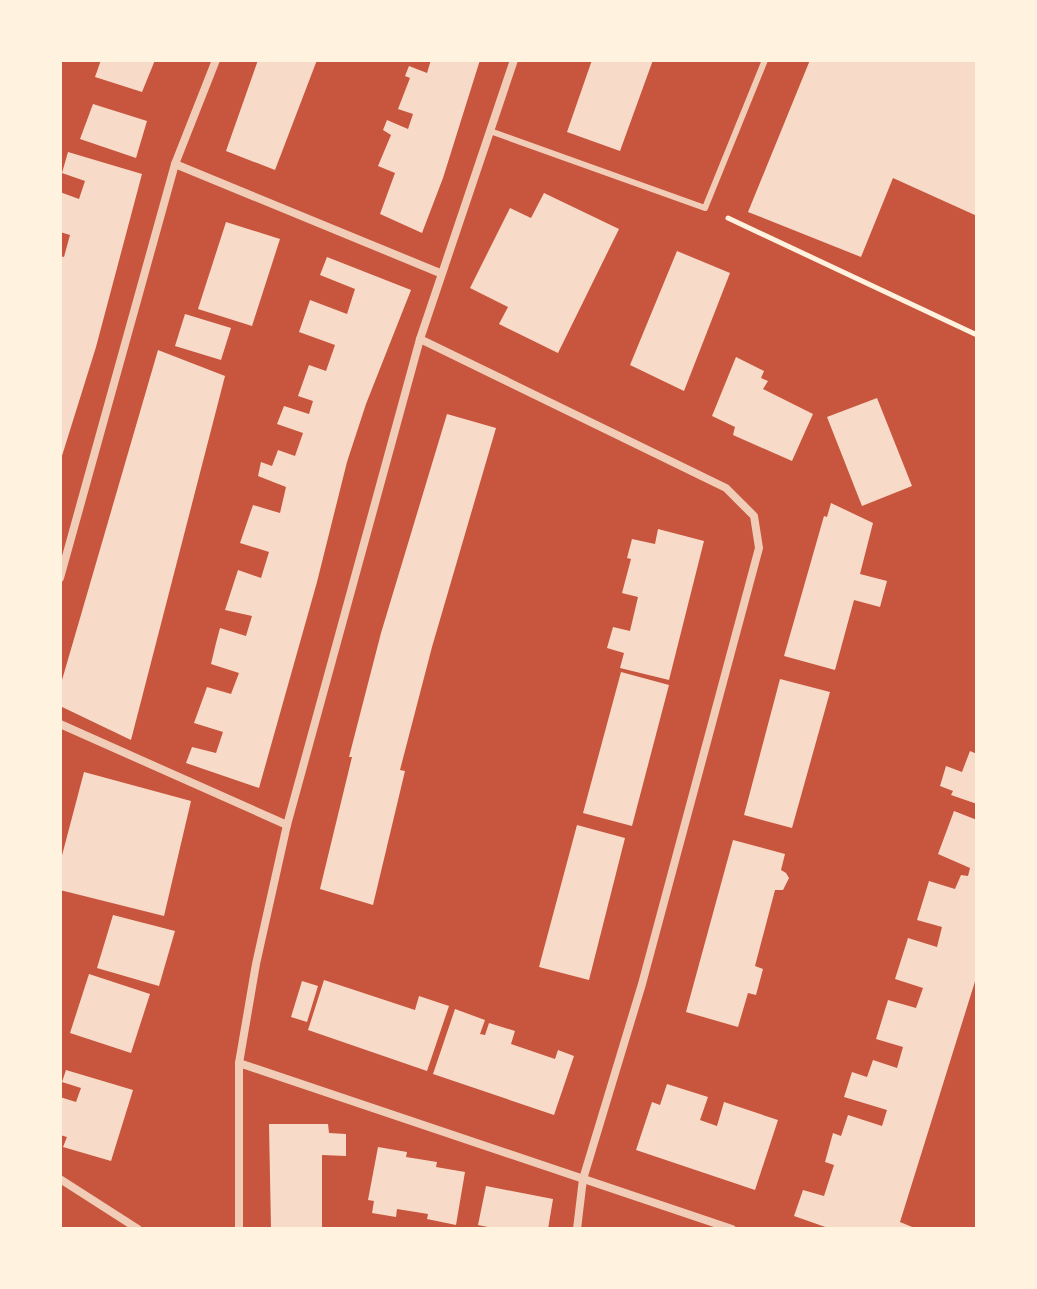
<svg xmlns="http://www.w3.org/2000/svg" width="1037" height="1289" viewBox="0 0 1037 1289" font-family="Barlow,sans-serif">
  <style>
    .building { fill: #f7dbc8 }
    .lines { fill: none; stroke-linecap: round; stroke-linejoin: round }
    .path { stroke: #fff3e0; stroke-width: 5 }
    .service { stroke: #f1ccb7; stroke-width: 6 }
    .minor { stroke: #f1ccb7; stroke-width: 8 }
  </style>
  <rect width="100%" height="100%" fill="#c8553d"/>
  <!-- building -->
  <g class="building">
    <path d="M101,60H155L142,92L95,77Z"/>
    <path d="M258,60H317L275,170L226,151Z"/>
    <path d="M431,60H480L443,178L422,233L380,214L395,173L378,166L391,135L383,130L387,120L408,129L413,114L398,109L410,78L405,76L409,66L427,73Z"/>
    <path d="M592,60H653L620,151L567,132Z"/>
    <path d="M810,60H977V216L893,178L861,257L748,212Z"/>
    <path d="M93,104L147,121L136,158L80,139Z"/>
    <path d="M68,152L142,174L96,347L61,459L60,256L64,257L70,235L60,232V192L79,199L85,181L62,173Z"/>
    <path d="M544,193L619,229L558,353L499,324L508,307L470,288L510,208L531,218Z"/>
    <path d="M226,222L280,239L252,326L198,309Z"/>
    <path d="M677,251L730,273L684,391L630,365Z"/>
    <path d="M327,257L411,290L366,404L347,462L317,582L259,788L186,763L192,747L216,753L223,732L194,723L207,687L231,694L239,673L211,664L216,643L220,628L246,636L252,616L225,610L238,570L261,578L269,552L240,543L253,505L280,513L286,487L258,476L261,462L272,466L278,450L295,456L303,433L277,424L284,406L309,414L313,401L298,396L309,365L326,371L335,345L299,332L310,300L347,314L355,289L320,275Z"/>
    <path d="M185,314L231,328L221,360L175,346Z"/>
    <path d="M158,350L225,376L131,740L60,706V687Z"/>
    <path d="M736,357L764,371L761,378L768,381L763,389L813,414L792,461L733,435L735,427L712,416Z"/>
    <path d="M877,398L912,486L862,506L827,417Z"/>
    <path d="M447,414L496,428L432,647L400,770L405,771L373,905L320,889L352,757H349L381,633Z"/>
    <path d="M831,503L873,523L860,574L887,581L880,607L854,600L835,670L784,656L824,516L827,517Z"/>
    <path d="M658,529L704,541L669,680L620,668L624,653L607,648L613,627L630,631L638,597L622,593L631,559L627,558L632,539L655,544Z"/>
    <path d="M621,672L669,685L632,826L583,813Z"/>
    <path d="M780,679L830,692L792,828L744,815Z"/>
    <path d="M970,751L977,754V804L951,795L953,791L940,786L946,766L962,772Z"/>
    <path d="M84,772L191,801L164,916L60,890V863Z"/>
    <path d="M954,811L977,820V975L900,1222L917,1229H831L794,1216L803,1190L824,1196L834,1165L825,1162L833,1133L841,1136L848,1115L882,1126L887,1110L844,1097L852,1072L867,1077L873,1060L897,1068L903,1047L876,1039L888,1000L916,1008L923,988L895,979L908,938L937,947L942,927L917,920L929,881L955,889L961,875L968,876L970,868L938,854Z"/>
    <path d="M577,825L625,838L589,980L539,967Z"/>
    <path d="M733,840L785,854L781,870L786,873L789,878L783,890H775L755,966L763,969L756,995L748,993L738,1027L686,1012Z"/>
    <path d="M113,915L175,931L159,986L97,968Z"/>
    <path d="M89,974L150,994L131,1053L70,1033Z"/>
    <path d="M324,980L415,1010L419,996L449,1006L427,1071L308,1030Z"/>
    <path d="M302,981L318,986L307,1022L291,1017Z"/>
    <path d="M455,1009L485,1020L480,1034L485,1035L489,1023L515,1031L511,1044L555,1059L558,1050L574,1056L554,1115L433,1074Z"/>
    <path d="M66,1070L133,1090L111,1161L63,1147L67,1137L60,1135V1097L76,1102L81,1088L62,1082Z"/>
    <path d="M667,1084L708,1097L700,1120L717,1126L724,1102L778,1120L755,1190L636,1150L652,1102L660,1105Z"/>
    <path d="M269,1124H328L329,1133L346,1134V1156L322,1155V1229H271Z"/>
    <path d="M378,1147L407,1152L406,1157L437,1162L436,1167L465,1172L456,1225L427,1219L428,1214L397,1209L396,1217L372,1213L374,1201L368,1200Z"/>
    <path d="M486,1186L553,1199L548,1229H488V1227L478,1225Z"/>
  </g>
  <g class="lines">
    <!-- path -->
    <path class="path" d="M728,218L977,335"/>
    <!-- service -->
    <path class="service" d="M490,131L705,208L765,60"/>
    <!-- minor -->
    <g class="minor">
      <path d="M175,164L440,273"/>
      <path d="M420,339L726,488L754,516L759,548L642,984L583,1179L577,1229"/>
      <path d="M60,578L175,164L216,60"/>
      <path d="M60,724L287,825"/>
      <path d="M239,1063L732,1229"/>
      <path d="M60,1179L138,1229"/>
      <path d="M239,1229V1063L256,964L287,825L420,339L514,60"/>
    </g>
  </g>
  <!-- border -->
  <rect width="1037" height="1289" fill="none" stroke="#fff3e0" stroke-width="124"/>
</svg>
